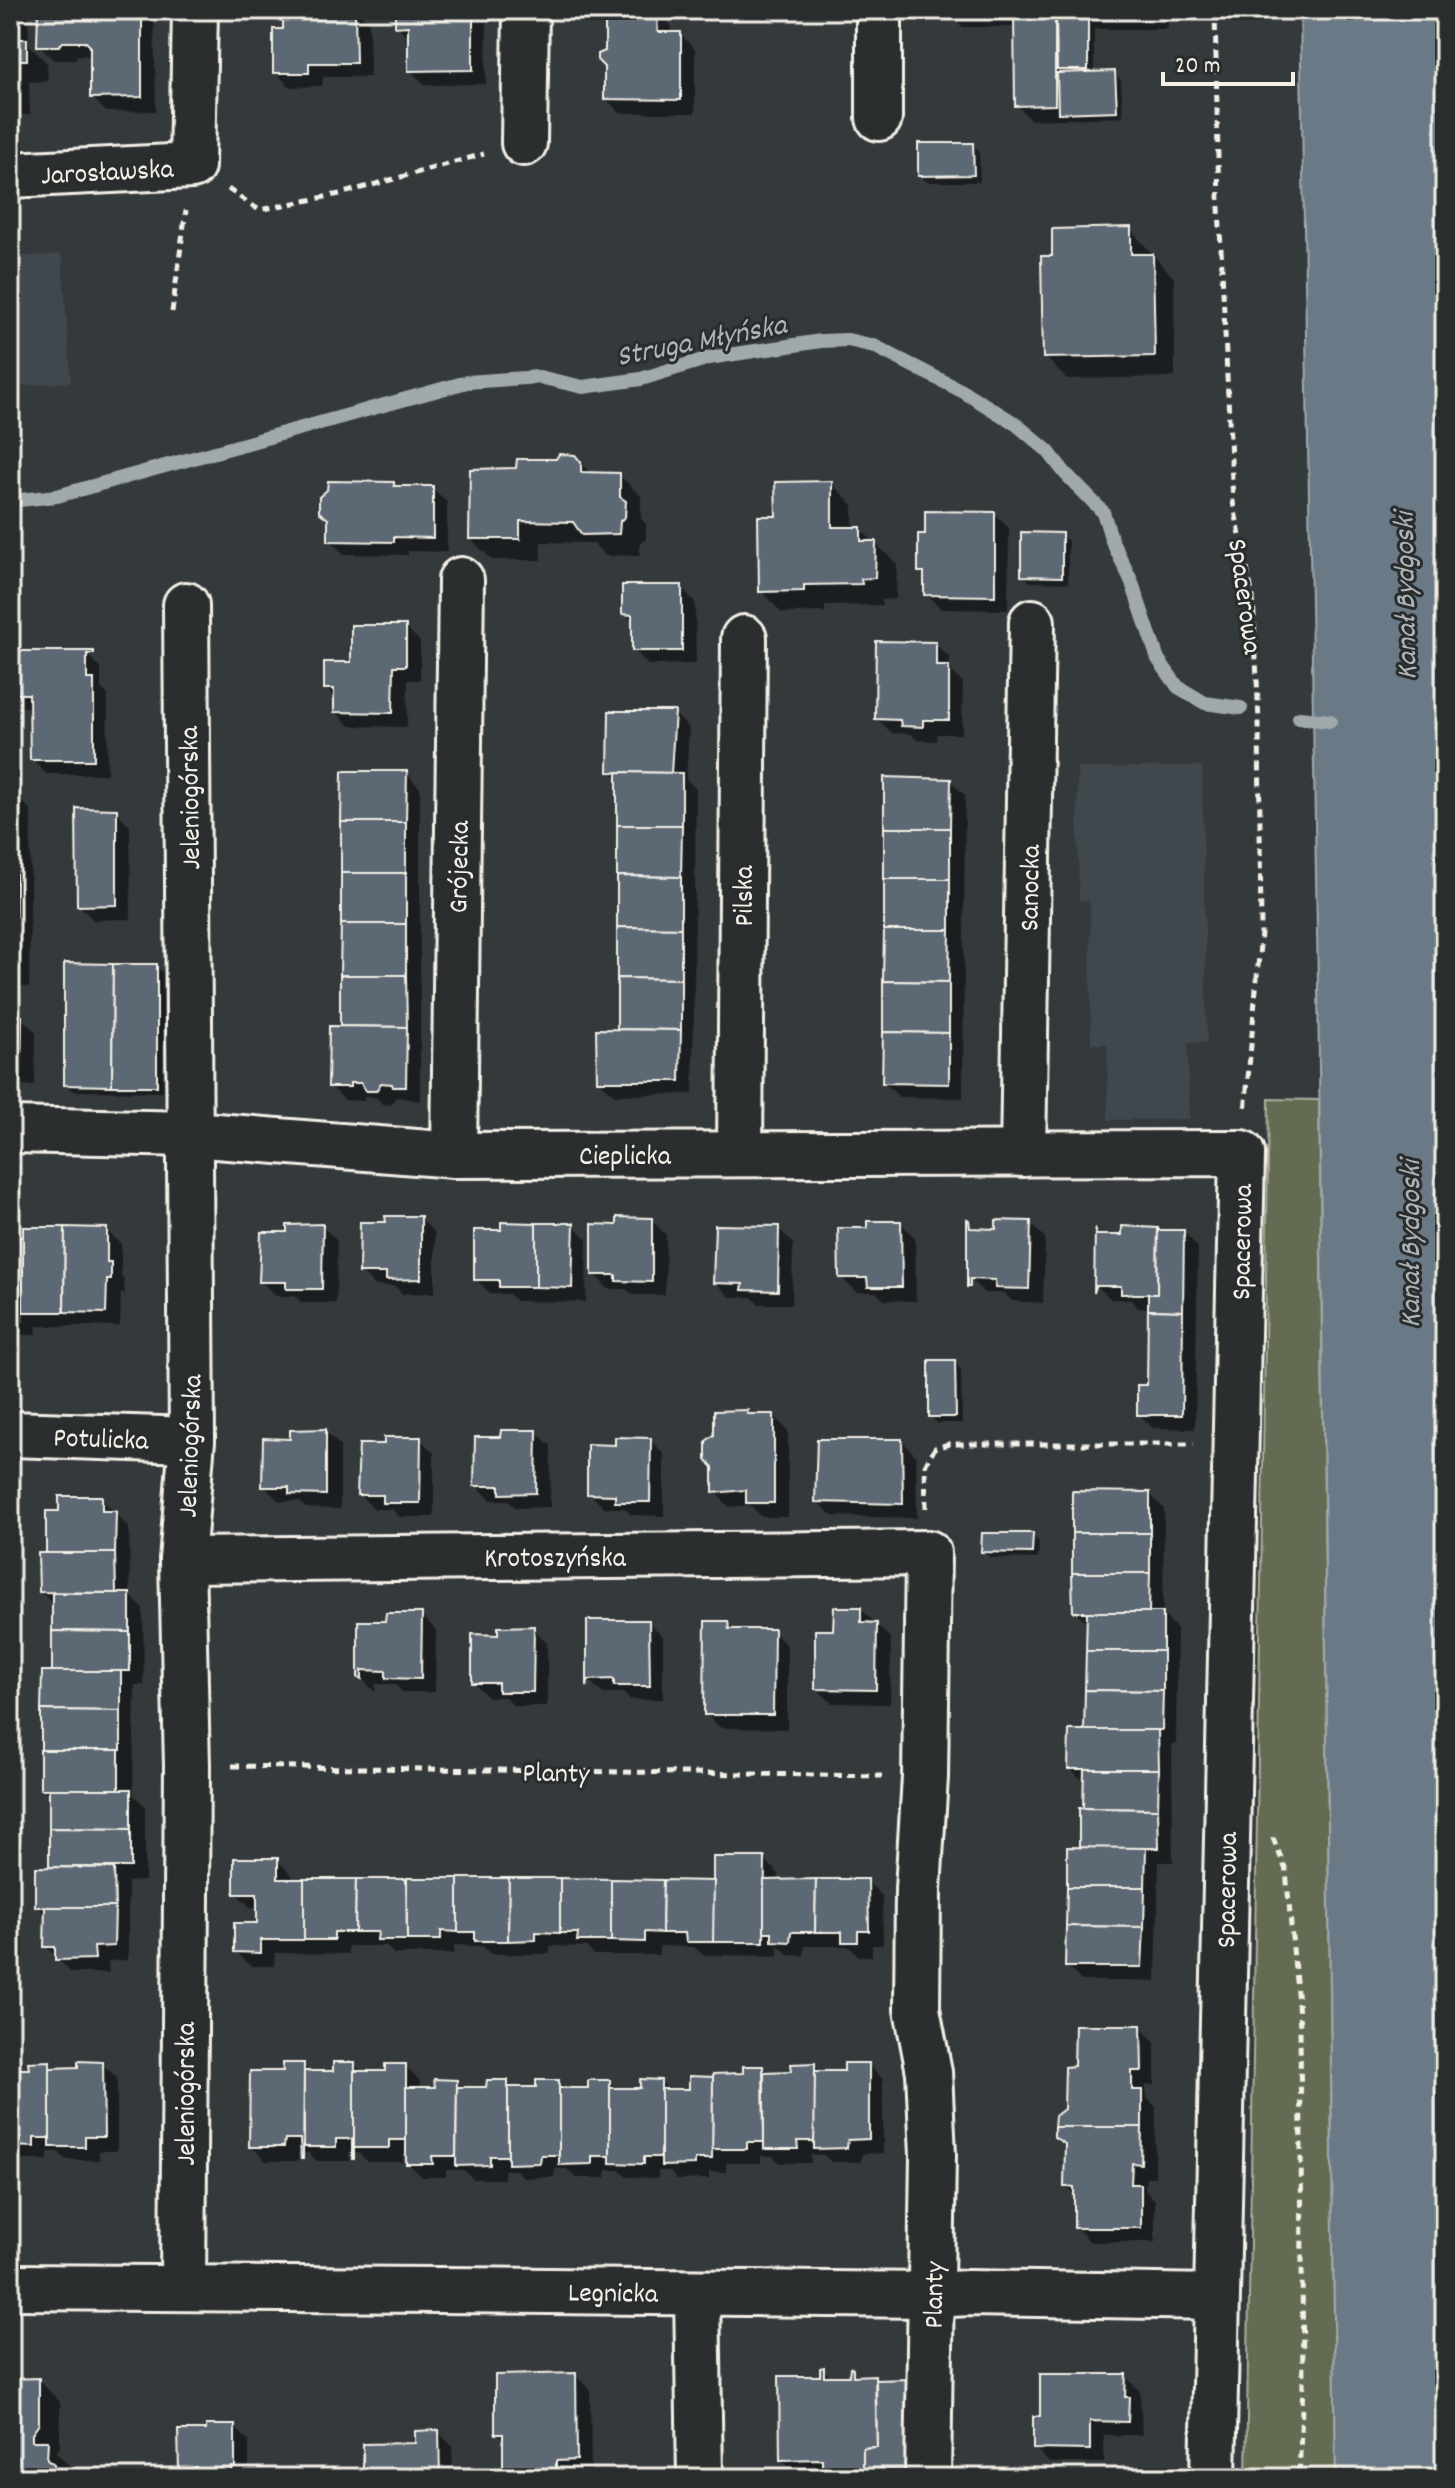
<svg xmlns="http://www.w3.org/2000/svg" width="1455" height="2488" viewBox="0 0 1455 2488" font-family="Dekko,sans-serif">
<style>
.built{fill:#40474d}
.green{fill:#636c52;stroke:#acae9d;stroke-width:2}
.water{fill:#6a7986;stroke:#a1a9ad;stroke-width:2}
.shadow{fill:#0007}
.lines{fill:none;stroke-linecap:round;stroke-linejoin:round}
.stream{stroke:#a1a9ad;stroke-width:14}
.building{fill:#5d6774;stroke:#f4f1e8;stroke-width:2}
.minor-casing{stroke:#f4f1e8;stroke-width:50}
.path{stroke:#f4f1e8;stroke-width:5;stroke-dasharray:8 6;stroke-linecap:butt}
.minor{stroke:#2a2d2e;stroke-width:44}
.labels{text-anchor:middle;stroke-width:6;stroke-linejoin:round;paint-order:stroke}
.street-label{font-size:28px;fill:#f4f1e8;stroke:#2a2d2e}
.water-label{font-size:30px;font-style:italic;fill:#afb5b7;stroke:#2a2d2e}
</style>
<rect width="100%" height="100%" fill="#34393c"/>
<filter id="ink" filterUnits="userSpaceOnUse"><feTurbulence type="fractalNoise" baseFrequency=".0125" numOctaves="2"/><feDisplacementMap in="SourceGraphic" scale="16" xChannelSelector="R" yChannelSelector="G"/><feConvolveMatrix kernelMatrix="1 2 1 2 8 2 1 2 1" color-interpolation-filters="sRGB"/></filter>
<g filter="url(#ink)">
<g class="built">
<path d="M62,254L71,382L10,387V257Z"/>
<path d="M1202,766L1207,1042L1188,1043L1189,1119L1108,1120L1107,1044H1091L1090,901H1079L1077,768Z"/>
</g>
<path class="green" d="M1269,1099L1319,1100L1336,2478H1246Z"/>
<path class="water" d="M1300,10H1445V2478H1336L1318,985Z"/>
<g class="shadow">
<path d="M10,10H28L29,45L47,63L48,81L29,82L30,115H10Z"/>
<path d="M40,10H154L156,111L106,112L92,97V56L78,55L74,60H54L39,46Z"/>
<path d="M285,10H356L369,22L370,77H323L322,86L290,87L275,72L286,31Z"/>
<path d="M397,10H487L486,84L425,85L410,70V39L397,26Z"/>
<path d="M656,10L671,25V34H680L695,49V113H620L606,99Z"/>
<path d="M948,10H1167L1168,29H1094V74L1114,73L1121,80L1123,117L1031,120L1017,105L1016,27H962Z"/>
<path d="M973,145L979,152L980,182H927L920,175Z"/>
<path d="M1130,229L1174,278L1175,377L1067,379L1045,357L1054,258Z"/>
<path d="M574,457L591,474L619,475L641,496V519L646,524V539L640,543V555L606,556L593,543L541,542V560H492L471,539L518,470Z"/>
<path d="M831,483L853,505V529H860L897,564L896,599L882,600V605L825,606V612L782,613L761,591Z"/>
<path d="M393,484L397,488H432L447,502V552L408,551V555L344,554L330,540Z"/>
<path d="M995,514L1009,528L1008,610L941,609L926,594V577L920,571Z"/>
<path d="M1061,535L1068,541V583L1030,582L1023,575Z"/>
<path d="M681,587L695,602L696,664L648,665L634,650V623L624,613Z"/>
<path d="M406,627L420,642V680H408L407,727L350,726L336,712V698L326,688L353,664Z"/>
<path d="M935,644L950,658V670L963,683L962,734H937V741L917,740L911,734L892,733L877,719Z"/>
<path d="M10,653H86L101,668V688L108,695L107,774H46L32,759L31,707H20L10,697Z"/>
<path d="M674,713L689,728L686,779L696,789L693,1094L614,1095L599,1080L619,1031V780L610,771Z"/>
<path d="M344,773H406L420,788V1101L396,1097L391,1105L383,1104L375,1097L364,1096V1101L345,1100L330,1086L342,1028Z"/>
<path d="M950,781L965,795L963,1098L899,1097L884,1083Z"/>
<path d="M10,795L16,796L31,810L29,987L10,986Z"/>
<path d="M116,811L130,826L131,919L93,920L79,905Z"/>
<path d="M156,966L163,973V1092L73,1091L66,1085Z"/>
<path d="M10,1018H21L36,1032L35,1086H10Z"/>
<path d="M420,1218L435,1233V1293L402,1294L395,1286H375L361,1272L388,1224Z"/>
<path d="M651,1220L666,1235L665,1295H633L626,1289H608L594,1274Z"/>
<path d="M901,1223L915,1238L916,1301L884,1300L876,1292H856L841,1277L869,1230Z"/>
<path d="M1030,1223L1045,1238L1043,1303L1012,1301L1004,1293H984L969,1278L998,1231Z"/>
<path d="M573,1225L587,1239L586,1302L516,1301L509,1294H490L476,1279Z"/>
<path d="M322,1226L337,1241L336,1303H302L295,1296H276L261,1281L289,1234Z"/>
<path d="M778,1228L793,1243L792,1304H759L752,1297H730L715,1282Z"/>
<path d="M1124,1228L1183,1232L1198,1247L1195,1429L1153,1428L1139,1414L1149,1387L1150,1308H1138L1131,1300L1111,1299L1096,1285L1124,1237Z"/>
<path d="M106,1230L121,1244V1275L124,1279L125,1294H121L120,1326H37L36,1335H10V1238Z"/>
<path d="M954,1362L961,1369L962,1423H937L931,1416Z"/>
<path d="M747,1412L751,1416H774L788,1431V1517H762L750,1505L729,1507L715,1492Z"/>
<path d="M325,1431L340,1446V1509L306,1508L299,1501H279L264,1486L292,1441Z"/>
<path d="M536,1432L551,1446L550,1507L516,1508L508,1500H491L476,1485L502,1439Z"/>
<path d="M420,1439L434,1453V1517H400L392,1509H374L359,1494Z"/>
<path d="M650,1440L664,1454V1516L631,1515L624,1508H604L589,1493L617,1447Z"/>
<path d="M902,1441L916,1456L917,1518L832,1516L817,1501Z"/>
<path d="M1150,1494L1164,1509L1163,1615L1177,1629L1176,1744H1172L1173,1862H1159L1156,1981H1081L1067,1966L1085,1783L1070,1768L1086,1732L1089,1625L1075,1611Z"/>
<path d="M101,1498L129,1528L130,1595L143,1609L144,1685H135L133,1794L145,1806V1881L128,1882V1960L108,1961L109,1973H71L46,1946L47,1916L37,1906L51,1869V1797L42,1788L54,1673V1605L41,1592L48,1555L61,1513Z"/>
<path d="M1032,1535L1039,1542L1038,1559L990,1558L983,1551Z"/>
<path d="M861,1609L891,1639L890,1704L832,1703L817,1689L835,1632Z"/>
<path d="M421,1615L436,1630L435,1692H402L395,1684H376L375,1692L360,1677V1623H387Z"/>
<path d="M648,1622L663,1636V1699L630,1700L623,1693L603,1694L589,1680Z"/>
<path d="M728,1623L735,1631H773L787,1646V1729L721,1728L706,1714Z"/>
<path d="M533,1628L547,1643V1706H514L505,1697H488L474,1683Z"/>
<path d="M764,1859L779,1874L778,1882L867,1881L882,1896L883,1945H872V1956H859L848,1946H805L804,1956L789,1955L778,1945V1956L703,1955L694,1947L659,1946V1955H594L586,1947L550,1946V1954H491L482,1946L454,1945V1954H394L386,1946H348V1954L275,1953L274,1966H251L236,1952L259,1925V1908H251L236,1893L277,1860L292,1875V1881L716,1883Z"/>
<path d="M1140,2027L1155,2042V2085H1146V2097L1156,2107L1155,2177H1146L1145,2190L1155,2200V2242H1090L1076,2227V2196L1066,2186L1067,2147L1056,2137L1066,2110L1076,2068Z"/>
<path d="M50,2063L56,2070L80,2069L102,2064L117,2078V2151H99V2160H66L58,2152H48V2160H15L10,2155V2071H31Z"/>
<path d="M354,2064L363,2073H387L405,2066L420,2081V2089L437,2088L456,2082L464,2089H488L507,2082L514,2089H538L559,2082L567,2090H590L610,2082L618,2090H642L661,2082L669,2091H691V2078L745,2075L763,2068L769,2074L794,2073L814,2065L823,2073H846L868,2065L883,2079V2153L862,2154L861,2162H831L824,2155H811V2163H780L773,2156H761V2163H726V2172H709V2179L677,2180L669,2171H658V2178L627,2177L619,2170H606V2178H576L567,2169H555L554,2177L524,2178L516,2170H504V2179H473L464,2170H446V2177H422L408,2163V2154H403V2162H368L359,2153H349L350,2161H317L309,2153H298V2161H266L251,2146L285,2073L303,2065L311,2073H335Z"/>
<path d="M823,2369L831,2378L875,2377L880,2382L922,2478H835L830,2473L797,2474L782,2460L822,2378Z"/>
<path d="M575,2375L590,2390L591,2474L569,2475L570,2478H505V2441L497,2433Z"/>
<path d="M1125,2376L1140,2391L1142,2435H1104V2463H1049L1035,2448L1042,2418Z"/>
<path d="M39,2380L60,2402V2447L56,2452L69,2465L68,2478H10V2381Z"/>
<path d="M234,2427L249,2441V2478H188L181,2471L208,2432Z"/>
<path d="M438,2432L452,2446L453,2478H365Z"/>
</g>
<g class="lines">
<g class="stream">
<path d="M10,501L57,496L467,382L539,377L583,387L641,379L709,358L821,341L848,340L874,346L964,392L1016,424L1048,451L1065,473L1103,512L1112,541L1131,580L1158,659L1178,687L1205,703L1241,708"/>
<path d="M1299,718L1330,721"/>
</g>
</g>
<g class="building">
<path d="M38,10H142V97L90,98V46L86,42H63L59,46H37Z"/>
<path d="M283,10H355L356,63H309V73H273V29H283Z"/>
<path d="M395,10H473V70L408,71V26L395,27Z"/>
<path d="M605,10H657L658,32H681V100L604,99V67L597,60L598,54L605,51Z"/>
<rect x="946" y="10" width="90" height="3"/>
<path d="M1056,10H1127V15L1056,16Z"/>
<path d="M1014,13H1055V105L1015,106Z"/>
<path d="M1088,15V70H1057L1056,16Z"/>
<rect x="10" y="39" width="17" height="21"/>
<path d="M1115,71L1117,111L1058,113L1057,73Z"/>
<path d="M918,143H973L974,175L918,176Z"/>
<path d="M1131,227V254H1153L1155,356L1043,358L1041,256H1052V229Z"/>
<path d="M559,454L575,455L581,462V472L620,473V497L626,501L625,517L620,521L619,534L582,535L573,522L520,521V539H469L470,469L516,468L517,459H556Z"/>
<path d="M328,481L394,482V486H433V538L394,537V542L328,541V519L319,512V497L327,490Z"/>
<path d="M832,481V527H861V541H876L875,578L861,579L862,584L804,585V591L759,592L758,516H776L775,482Z"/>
<path d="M925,511L995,512V596L924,595V572H918V534H925Z"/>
<path d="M1021,532L1062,533V577L1021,576Z"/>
<path d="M622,585H682V651H632V615L622,614Z"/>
<path d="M351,625H406V666H394L393,713L334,712V689H324V662H351Z"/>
<path d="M876,641L936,642V666H949V720H923V727L901,726L900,720L875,719Z"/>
<path d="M10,651H94V654H87V679H94V760H30L29,694H10Z"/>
<path d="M609,711H675L671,773L608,772Z"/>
<path d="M342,771H407L406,822H341Z"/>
<path d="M617,772L682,773V825H617Z"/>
<path d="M884,777L951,779L950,828H884Z"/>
<path d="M10,793L17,794L15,973H10Z"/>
<path d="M76,808L117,809V905L77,906Z"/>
<rect x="341" y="822" width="65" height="51"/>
<path d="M617,825H682L681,877L617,876Z"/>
<rect x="884" y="828" width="66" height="51"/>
<rect x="341" y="873" width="65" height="51"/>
<path d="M617,876L681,877V928L617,927Z"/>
<rect x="884" y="879" width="66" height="51"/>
<path d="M341,924H406V975H340Z"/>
<path d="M617,927L681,928V979L617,978Z"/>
<path d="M884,930H950L949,982L883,981Z"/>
<path d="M64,963L113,964L112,1086L64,1085Z"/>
<path d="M113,964H157V1086H112Z"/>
<path d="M340,975H406L407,1027L340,1026Z"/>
<path d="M617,978L681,979V1030L617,1029Z"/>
<path d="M883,981L949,982V1033L883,1032Z"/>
<path d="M10,1016H22L21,1072H10Z"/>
<path d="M329,1026L407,1027L406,1087H393L392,1084L381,1083L376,1091H366L361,1083H350V1087H328Z"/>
<path d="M596,1029L681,1030L680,1081H597Z"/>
<path d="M883,1032L949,1033V1084L882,1083Z"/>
<path d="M385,1216H421V1279L386,1280V1273H359L360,1222H386Z"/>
<path d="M617,1217L652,1218V1282L616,1281V1275H592V1224L617,1225Z"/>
<path d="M967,1219L969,1220L970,1228L996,1229V1220L1031,1221L1029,1289L995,1288V1280L970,1279V1287H967Z"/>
<path d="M867,1221H901L902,1287H868L867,1278H839L838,1228H867Z"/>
<path d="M501,1222L536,1223V1287H499V1280H474V1230H501Z"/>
<path d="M536,1223H574L572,1288L536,1287Z"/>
<path d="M323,1224L322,1289H286V1282H259L261,1232H287V1225Z"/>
<path d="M715,1225L779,1226L778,1291L742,1290L743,1284L713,1283Z"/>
<path d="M1122,1226L1158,1228L1157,1294H1121V1286H1096L1094,1293L1095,1227L1096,1235H1122Z"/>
<path d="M23,1227H65L64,1312H23Z"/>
<path d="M65,1227L107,1228V1262H111V1280H107L106,1313L64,1312Z"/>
<path d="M1158,1230H1184L1183,1311L1148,1310V1294H1157Z"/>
<path d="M10,1236L23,1237L22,1321H10Z"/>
<path d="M1148,1310L1183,1311L1182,1415H1137V1385H1147Z"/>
<path d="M929,1360H955L956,1417H929Z"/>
<path d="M748,1410L747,1414H774V1503H746V1490L713,1493V1467L706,1460V1441L714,1435V1411Z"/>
<path d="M326,1429V1495L289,1494V1487H262L263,1438L290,1439V1430Z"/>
<path d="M501,1430H537L536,1493L500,1494V1486H474L475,1437H500Z"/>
<path d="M384,1437H421L420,1503H383V1495H357L359,1444H384Z"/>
<path d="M615,1437L651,1438L650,1502H615V1495L587,1494V1444L615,1445Z"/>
<path d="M817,1439H902L903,1504L815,1502Z"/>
<path d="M1072,1491L1150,1492V1533H1072Z"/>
<path d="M59,1496H102V1511H116L115,1553H46V1511H59Z"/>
<path d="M982,1533H1033L1032,1553L981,1552Z"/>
<rect x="1072" y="1533" width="78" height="40"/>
<path d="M38,1553H115L116,1593L39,1592Z"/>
<path d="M1072,1573H1150L1149,1612H1073Z"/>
<path d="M52,1593H130V1632L52,1631Z"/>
<path d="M834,1607H861V1622L877,1623L876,1690L815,1689V1630H833Z"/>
<path d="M1087,1612H1163V1651H1086Z"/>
<path d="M386,1613H422L421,1679L386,1678V1671L362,1670V1679L358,1678V1621H385Z"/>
<path d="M587,1620H649L650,1686H614V1679L588,1680L587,1687Z"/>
<path d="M705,1621H728L729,1629H774L773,1715H704Z"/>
<path d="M534,1626L533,1692H498V1683H472V1634L498,1635V1627Z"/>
<path d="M52,1631L130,1632V1671H52Z"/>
<path d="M1086,1651H1163V1691L1085,1690Z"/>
<path d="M42,1671H121V1711L41,1710Z"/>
<path d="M1085,1690L1163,1691L1162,1730H1084Z"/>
<path d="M41,1710L121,1711V1750H41Z"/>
<path d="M1069,1730H1158L1159,1769H1068Z"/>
<rect x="40" y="1750" width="79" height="39"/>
<path d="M1084,1769H1159L1158,1809L1083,1808Z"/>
<path d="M49,1789H131V1829L49,1828Z"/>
<path d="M1079,1808L1158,1809L1159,1848H1079Z"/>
<path d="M49,1828L131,1829V1867H49Z"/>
<path d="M1067,1847L1146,1848L1145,1887H1067Z"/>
<path d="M713,1857H765L764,1942H713Z"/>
<path d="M234,1858H278V1879H304V1940H261V1953L234,1952V1923H257V1894H234Z"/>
<path d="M35,1867L114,1868L115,1907H35Z"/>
<path d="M407,1878H458V1932L441,1931V1940H407Z"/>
<path d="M458,1878H509L508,1941H475V1932H458Z"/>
<path d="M509,1878H560V1933L536,1932V1940L508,1941Z"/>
<path d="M560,1878L611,1879V1941H577L578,1933H560Z"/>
<path d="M304,1879H356L355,1932H334V1940H304Z"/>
<path d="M356,1879H406L407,1940H377L378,1932H355Z"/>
<path d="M611,1879L663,1880L662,1933L645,1932V1942L611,1941Z"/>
<path d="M816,1879L815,1932H791L790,1942L772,1941V1932H764V1880Z"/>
<path d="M816,1879H868L869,1931H858V1942H842V1932H815Z"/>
<path d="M663,1880L714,1881L713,1942H686L685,1933H662Z"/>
<path d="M1067,1887H1145L1144,1927L1066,1926Z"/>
<path d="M45,1907H115L114,1946L94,1947L95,1959L55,1960V1947H44Z"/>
<path d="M1066,1926L1144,1927L1142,1967H1065Z"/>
<path d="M1075,2025H1141L1142,2071H1132V2090H1142V2127H1054L1055,2116L1064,2109L1065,2067L1074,2066Z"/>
<path d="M50,2061V2138H34V2147L10,2146V2069H29L28,2062Z"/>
<path d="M78,2061L103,2062L104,2137H85V2147H50V2068L78,2067Z"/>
<path d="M333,2062H355L354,2159H352V2139H336V2147H304V2071H333Z"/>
<path d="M283,2063H304L303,2159H301L300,2139H285L284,2147H249L250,2071H283Z"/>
<path d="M815,2063V2141H797L798,2149H764V2072L792,2071L791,2064Z"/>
<path d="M844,2063H869V2139L848,2140L847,2148L814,2149L815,2071H844Z"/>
<path d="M385,2064H406V2140H389V2148H354V2071H385Z"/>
<path d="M743,2066H763L764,2142H747V2149H712L713,2074L743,2073Z"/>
<path d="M689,2076L713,2077L712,2159H695V2165L661,2166V2089H689Z"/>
<path d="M434,2079L457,2080L456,2156H432L433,2164H406V2087H435Z"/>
<path d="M640,2079L661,2080V2157H644V2164L610,2163V2088H640Z"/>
<path d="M487,2080H508V2156H490V2165L456,2166L457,2087H486Z"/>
<path d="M536,2080H559V2155H541L540,2163L508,2164V2087H536Z"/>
<path d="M588,2080H610V2156H592V2164L559,2165V2088H588Z"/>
<path d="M1054,2127H1142L1141,2164L1132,2163L1131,2184H1141V2228H1074V2187H1064L1065,2144L1054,2137Z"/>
<path d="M824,2367V2376H849L850,2367L853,2368V2376L875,2375L877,2447L863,2448V2468H822V2459L780,2460L779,2376H820V2368Z"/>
<path d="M576,2373L577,2460L556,2461V2477L503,2478V2434H495V2375Z"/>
<path d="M1040,2374H1126L1125,2397H1129L1128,2422L1090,2421V2450L1033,2449V2416H1040Z"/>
<path d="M39,2378V2424L32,2434V2441H48L47,2459L54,2464L55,2470L48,2478H10V2379Z"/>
<path d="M909,2379L908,2471L863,2470V2448L877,2447L876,2380Z"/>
<path d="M206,2425H235V2467L231,2468V2478H196V2467L179,2472L178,2430H206Z"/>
<path d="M439,2430L440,2478H363V2444L415,2443V2431Z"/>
</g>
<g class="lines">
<g class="minor-casing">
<g id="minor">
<path d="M879,118V10"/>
<path d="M524,143L526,10"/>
<path d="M10,175L192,166L195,10"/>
<path d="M10,1130L191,1134L454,1155L1242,1153L1213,2478"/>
<path d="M740,1154L744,638"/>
<path d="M1023,1154L1032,622"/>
<path d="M454,1155L461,580"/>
<path d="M10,1434L192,1440"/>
<path d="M182,1560L928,1553L925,1777L918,1889L917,2009L929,2072L933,2155L928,2478"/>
<path d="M10,2287C317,2287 625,2293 932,2295L969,2293L1216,2297"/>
<path d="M183,2287L187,1766L182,1560L192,1440L186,605"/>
<path d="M697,2293L700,2478"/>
</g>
</g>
<g class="path">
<path d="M1215,10L1219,207L1233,502L1253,597L1259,721L1261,933L1245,1112"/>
<path d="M228,189L259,210L340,194L484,154"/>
<path d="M172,312L186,210"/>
<path d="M926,1508L925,1465L935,1448L949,1444H1194"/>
<path d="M232,1766L882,1776"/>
<path d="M1273,1838L1286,1870L1300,2026L1303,2384L1299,2478"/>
</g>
<use href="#minor" class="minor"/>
</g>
</g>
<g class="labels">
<g class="street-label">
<text transform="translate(107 170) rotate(-3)" y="10">Jarosławska</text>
<text transform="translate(1247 596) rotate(82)" y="10">Spacerowa</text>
<text transform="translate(188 798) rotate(-91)" y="10">Jeleniogórska</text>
<text transform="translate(457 867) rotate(-89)" y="10">Grójecka</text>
<text transform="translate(1028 888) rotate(-89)" y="10">Sanocka</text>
<text transform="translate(742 896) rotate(-90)" y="10">Pilska</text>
<text x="625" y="1164">Cieplicka</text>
<text transform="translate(1240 1242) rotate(-89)" y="10">Spacerowa</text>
<text transform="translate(101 1437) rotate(2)" y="10">Potulicka</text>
<text transform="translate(188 1446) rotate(-88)" y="10">Jeleniogórska</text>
<text x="555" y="1566">Krotoszyńska</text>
<text transform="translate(556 1771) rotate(1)" y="10">Planty</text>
<text transform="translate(1225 1890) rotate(-89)" y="10">Spacerowa</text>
<text transform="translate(184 2094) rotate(-90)" y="10">Jeleniogórska</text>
<text transform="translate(613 2291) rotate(1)" y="10">Legnicka</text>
<text transform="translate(932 2295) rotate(-89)" y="10">Planty</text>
</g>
<g class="water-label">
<text transform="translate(701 339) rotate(-11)" y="10">Struga Młyńska</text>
<text transform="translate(1404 596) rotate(-91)" y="10">Kanał Bydgoski</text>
<text transform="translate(1409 1244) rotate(-90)" y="10">Kanał Bydgoski</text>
</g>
</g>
<rect width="1455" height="2488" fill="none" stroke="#2a2d2e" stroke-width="40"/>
<rect x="20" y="20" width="1415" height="2448" fill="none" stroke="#f4f1e8" stroke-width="3" filter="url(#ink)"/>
<path d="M1163 72v12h130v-12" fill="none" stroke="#f4f1e8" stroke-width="4"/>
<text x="1175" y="72" font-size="24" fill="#f4f1e8" stroke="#2a2d2e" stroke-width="6" paint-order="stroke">20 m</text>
</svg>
